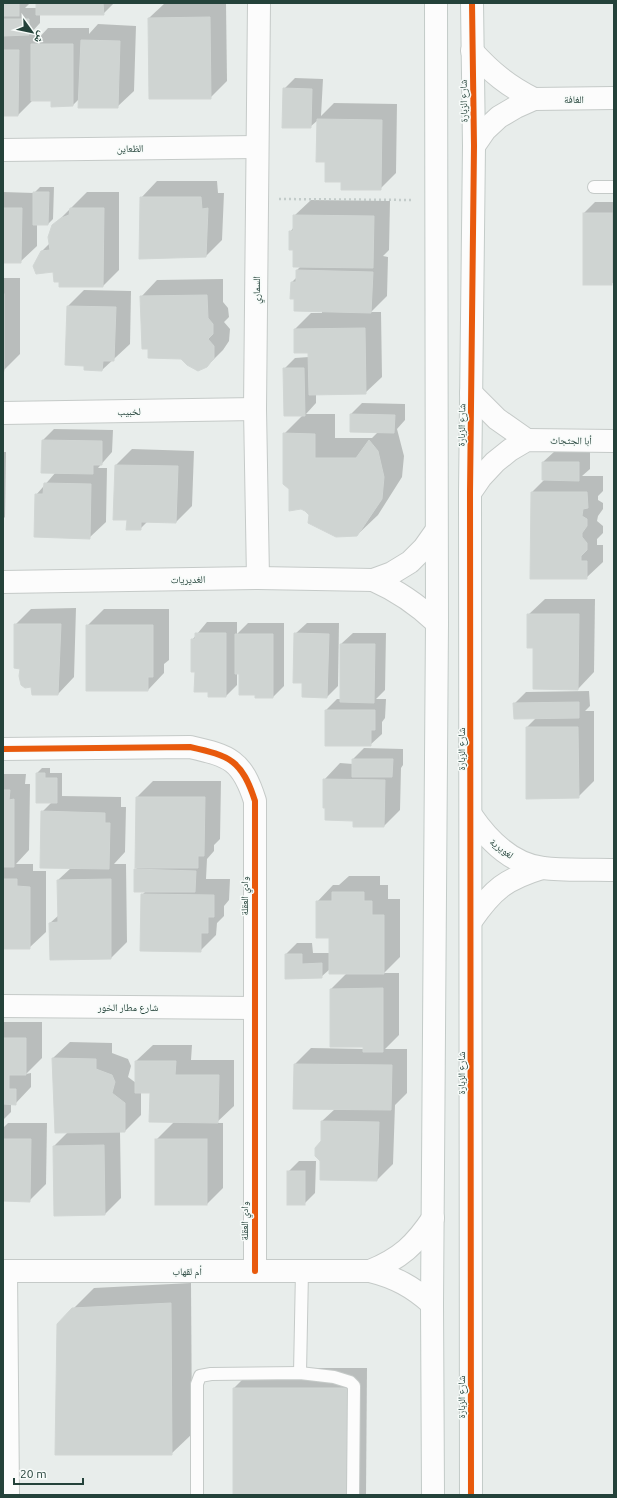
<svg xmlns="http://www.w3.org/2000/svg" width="617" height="1498" viewBox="0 0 617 1498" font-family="Ubuntu,'Noto Naskh Arabic',sans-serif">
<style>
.shadow{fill:#0003}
.building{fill:#cfd4d2;stroke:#d1d6d4}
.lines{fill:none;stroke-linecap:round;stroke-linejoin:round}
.lane-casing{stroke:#c5cac8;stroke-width:14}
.street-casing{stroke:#c5cac8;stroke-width:24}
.secondary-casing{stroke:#c3cbc8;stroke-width:24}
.path{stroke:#c3ccca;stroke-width:2.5;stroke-dasharray:2 3;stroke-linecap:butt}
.lane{stroke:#fcfcfc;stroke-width:12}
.street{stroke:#fcfcfc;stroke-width:22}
.secondary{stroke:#fcfcfc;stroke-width:22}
.cycleway-casing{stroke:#f7fbf9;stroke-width:8}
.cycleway{stroke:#e8590c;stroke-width:6}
.labels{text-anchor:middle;stroke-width:3;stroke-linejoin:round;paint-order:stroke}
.street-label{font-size:10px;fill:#24423a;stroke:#f7fbf9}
</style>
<rect width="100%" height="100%" fill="#e8edeb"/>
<g class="shadow">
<path d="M3,3H30L25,8H37V3H114L103,14H40V23L30,34H35V42L48,28H89V34L98,24L136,26L134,91L117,107L80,98L73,105L52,106V100H33L18,115H3Z"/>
<path d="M165,3H226L227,81L210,98L149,18Z"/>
<path d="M295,78L323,79L321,116L334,103L397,104L396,173L380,189L342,181L326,161L318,120L310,127L284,89Z"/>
<path d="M157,181H217L218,193H224L222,240L206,256L141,198Z"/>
<path d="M40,187H54L53,219L48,224H37V246L20,262H3V192L34,193Z"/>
<path d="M87,192H119V270L103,286L60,281L54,271L34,266L42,251L50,243L53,226Z"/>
<path d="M311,200L390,201L389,250L383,256L388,257L387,296L371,312H381L382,377L365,393L316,394V403L306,414H335V438H372L379,431L351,414L362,403L405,404V420L397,429L404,456L402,477L378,515L357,535L310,515L290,489L284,434L303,415L284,369L295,358L309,357V352H295V329L311,313H322V311L295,298L292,282L297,277V270L301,266L294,249L290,232L294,227V216Z"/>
<path d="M595,202H614V282L611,284L584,213Z"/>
<path d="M3,278H20V354L4,370Z"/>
<path d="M223,279V302L228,308L229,317L224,322L230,329L229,341L223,350L206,367L141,297L157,280Z"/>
<path d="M84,290L131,291L130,344L102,370L85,365L68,306Z"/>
<path d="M54,429L113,430L112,452L98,468H107L106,522L89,538L36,495L56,472L43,440Z"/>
<path d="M132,449L194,451L192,506L176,522L148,521L140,529L128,519L116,465Z"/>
<path d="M555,451L590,452V469L582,476H603V491L598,496V500L603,503V509L598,516L597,521L603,526V533L597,539V545H603V562L586,578L532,492L545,479L543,462Z"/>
<path d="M3,452H6L5,517L3,519Z"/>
<path d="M545,599H595L594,672L578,689L528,615Z"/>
<path d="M76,608L74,677L58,694H33L32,685L21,668L15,625L31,609Z"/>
<path d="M104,609H169V660L164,664V673L148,690L87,626Z"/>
<path d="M207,622H237V634L248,623H284V686L273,697L255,694L240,673H237V685L226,696L209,691L196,671L192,640Z"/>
<path d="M307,623H339L338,686L327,697L303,682L295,634Z"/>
<path d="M353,633H386L385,690L376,699H386L385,718L382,722V734L370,745L326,710L337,699H341V644Z"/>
<path d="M589,691L590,706L585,711H594V781L578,797L527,727L536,718L514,704L526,692Z"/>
<path d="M364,748L403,749V765L401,768L400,810L384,826L354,820L324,780L340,763L353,764V759Z"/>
<path d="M42,768H50V773H62V796L121,797V807H126L125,852L114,864H126L127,942L111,958L50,923L59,915L58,880L71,868L42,812L52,802L37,773Z"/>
<path d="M3,774H26L25,784H30L29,850L16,864H33V871H46V932L29,948H3Z"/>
<path d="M153,781H221L220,839L214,845V851L207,859L206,879H230L229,900L224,906V916L217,923L216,935L200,951L142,895L146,891L135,870L138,867L137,797Z"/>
<path d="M349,876H380V885H388V899H400V957L384,973H399V1035L385,1049H407V1093L395,1105L393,1164L377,1180L321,1161L322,1121L335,1109L295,1064L311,1048L364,1049V1046H331V989L347,973L330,969L321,977L286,954L297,943H312L313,953H330V937L317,902L333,885H339Z"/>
<path d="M3,1022H42V1058L26,1074L31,1073V1087L15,1104L11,1103V1112L3,1120Z"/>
<path d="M70,1042L112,1043V1053L128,1059L131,1066L128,1077L136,1083V1061L153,1045H192L191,1060H234V1106L216,1123H223V1188L207,1204L156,1140L174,1122L151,1092H141V1115L125,1131H120L121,1198L105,1214L54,1146L68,1132L53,1058Z"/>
<path d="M8,1123H47L46,1184L29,1201L3,1200V1128Z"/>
<path d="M299,1161H316L315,1193L304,1204L288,1172Z"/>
<path d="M191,1283L192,1434L171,1454L58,1324L94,1288Z"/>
<path d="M254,1368H367L366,1495H234V1388Z"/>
</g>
<g class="building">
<rect x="3" y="3" width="16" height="13"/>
<path d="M36,3H103L104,15H36Z"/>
<path d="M210,17L211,99H149L148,18Z"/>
<path d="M3,19H29V35L3,36Z"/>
<path d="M81,40L120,41L118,108H78Z"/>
<path d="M31,44H73V106L51,107V101H31Z"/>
<path d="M3,50H19L18,116H3Z"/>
<path d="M283,88L312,89L311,128H282Z"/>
<path d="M317,119L382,120L381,190H341V182H325V162H316Z"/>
<path d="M33,192H49L48,225H33Z"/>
<path d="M140,197H201L202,209L208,208L206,257L139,259Z"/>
<path d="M3,208H22L21,263H3Z"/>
<path d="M70,208H104L103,287H59V282H54L53,272L36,274L33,266L41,251L50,250L48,237L52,225L61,218L69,215Z"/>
<rect x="583" y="213" width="29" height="72"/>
<path d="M293,215L374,216L373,268L293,267V250H289V231H293Z"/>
<path d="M296,270L373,272L371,313L294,311V299H290L291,282H296Z"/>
<rect x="3" y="294" width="1" height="77"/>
<path d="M207,295L208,318L213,324V334L208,339L214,346V358L207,367L198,371L187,365L181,359L148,358V349H142L140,296Z"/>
<path d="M67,306L116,307L114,361H103L102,371L84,370V366L65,365Z"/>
<path d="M365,328L366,394L309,395L308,353H294V329Z"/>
<path d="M283,368H304L305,416H284Z"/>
<path d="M350,414L395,415L394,433L350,432Z"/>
<path d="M283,433L315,434V458H356L369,440L378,451L384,477L382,499L357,536L336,537L308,523L309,515L305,511L301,509L289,511V489L283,484Z"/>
<path d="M42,440L102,441V465H93V474L41,473Z"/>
<path d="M542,462H579V481L542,480Z"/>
<path d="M115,465L178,466L176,523L141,522V530H126L127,520H113Z"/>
<path d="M44,483L91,484L90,539L34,537L35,494H43Z"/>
<path d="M531,492H587L588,508L583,509L582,516L587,519V526L582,533V537L587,543V550L581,556V561H587V579H530Z"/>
<path d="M527,614H579L578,690L533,689V648H527Z"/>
<path d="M14,624H61L58,695H32L31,687L25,688L21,685L19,676L20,669L14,668Z"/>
<path d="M86,625H153V677H148V691H86Z"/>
<path d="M195,633H226V697H208V692H194L195,672H191V639H195Z"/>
<path d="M294,633L329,634L327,698L302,697V683H293Z"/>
<path d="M235,634H273V698H255V695H239V674H235Z"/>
<path d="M340,644H375L374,703L340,702Z"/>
<path d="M579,702V718L514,719L513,703Z"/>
<path d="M325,710H375V730H371V746H325Z"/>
<path d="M526,727H578L579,798L526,799Z"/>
<path d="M352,759H393L392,777H352Z"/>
<path d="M36,773H45V778H57V803H36Z"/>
<path d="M323,779L385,780L384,827H353V821L325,820V808H323Z"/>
<path d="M3,790H10L9,800L14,799V867H3Z"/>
<path d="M136,797H205L204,856H198V868H135Z"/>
<path d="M41,811L105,813V823H110L109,869L40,868Z"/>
<path d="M134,869L196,871L195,892H134Z"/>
<path d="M3,879H17V886L30,887V949H3Z"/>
<path d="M111,879V959L50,960L49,923L58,922L57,880Z"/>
<path d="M332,892H364V901H372V915H384V974H329V938H316V901H332Z"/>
<path d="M141,894L214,895V917H208V933H201V952L140,951Z"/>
<path d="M285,954H302V964L322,963V978L285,979Z"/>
<path d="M383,988V1052H363V1047H330V989Z"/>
<path d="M3,1038H26V1075H9V1089H16V1105L3,1104Z"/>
<path d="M52,1058L96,1059V1069L112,1075L115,1082L112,1093L125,1103V1132L55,1133Z"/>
<path d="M135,1061H176L175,1075H219L218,1123L149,1122L150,1093H135Z"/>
<path d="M294,1064L392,1065L391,1110L293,1109Z"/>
<path d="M321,1121L379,1122L377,1181L320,1180V1161L315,1156V1148L321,1141Z"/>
<path d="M3,1139H31L30,1202L3,1201Z"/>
<rect x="155" y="1139" width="52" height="66"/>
<path d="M104,1145L105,1215L54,1216L53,1146Z"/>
<rect x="287" y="1171" width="18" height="34"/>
<path d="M171,1303L172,1455H55L57,1324L72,1308Z"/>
<path d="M233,1388H347L346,1495H233Z"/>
</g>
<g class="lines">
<g class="lane-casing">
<g id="lane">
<path d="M594,187H614"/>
<path d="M300,1373L302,1271"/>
<path d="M197,1495V1384L200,1376L211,1374L300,1373L334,1377L350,1382L354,1386L353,1495"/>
</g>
</g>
<g class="street-casing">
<g id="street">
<path d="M472,51C491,72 508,86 534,99"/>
<path d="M474,146L485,130L499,117L516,107L534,99L614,98"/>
<path d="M3,150L257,147"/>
<path d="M471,393L497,419L527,440"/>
<path d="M3,413L255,409"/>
<path d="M470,493L481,477L495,462L510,450L527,440L614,441"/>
<path d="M258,578L255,409L259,3"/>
<path d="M373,580C398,591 417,604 437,623"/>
<path d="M3,582L258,578L373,580L392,573L410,562L424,548L436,531"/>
<path d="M3,749L190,747C230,756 242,760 255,801V1271"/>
<path d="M471,815C488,840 512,864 543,868C565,871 592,869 614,870"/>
<path d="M471,921C493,889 506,879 542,868"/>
<path d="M3,1006L254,1008"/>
<path d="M3,1271H370C395,1277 413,1287 432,1304"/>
<path d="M6,1271L8,1495"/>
<path d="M370,1271C401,1258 415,1245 433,1218"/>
</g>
</g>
<g class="secondary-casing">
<g id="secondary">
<path d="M433,1495L432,1304L437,623L436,3"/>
<path d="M471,1495L470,493L474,146L472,3"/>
</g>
</g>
<path class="path" d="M279,199L414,200"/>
<use href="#lane" class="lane"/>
<use href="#street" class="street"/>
<use href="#secondary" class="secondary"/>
<g class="cycleway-casing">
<g id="cycleway">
<path d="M3,749L190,747C230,756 242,760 255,801V1271"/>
<path d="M471,1495L470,493L474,146L472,3"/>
</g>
</g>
<use href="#cycleway" class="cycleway"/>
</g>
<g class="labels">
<g class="street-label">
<text x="574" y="103">الغافة</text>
<text transform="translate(463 101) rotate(-91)" y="4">شارع الزبارة</text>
<text transform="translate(130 148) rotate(-1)" y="4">الظعاين</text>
<text transform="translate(256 290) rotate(-90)" y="4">السماري</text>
<text transform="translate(129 411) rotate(-1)" y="4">لخبيب</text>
<text transform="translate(461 425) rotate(-89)" y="4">شارع الزبارة</text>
<text transform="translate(571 440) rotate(1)" y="4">أبا الجثجاث</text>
<text transform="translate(188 579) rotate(-1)" y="4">الغديريات</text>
<text transform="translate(461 749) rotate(-90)" y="4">شارع الزبارة</text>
<text transform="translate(502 848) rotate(37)" y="4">لغويرية</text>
<text transform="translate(244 896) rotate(-90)" y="4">وادي العقلة</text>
<text x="128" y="1011">شارع مطار الخور</text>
<text transform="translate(461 1073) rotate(-90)" y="4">شارع الزبارة</text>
<text transform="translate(244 1221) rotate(-90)" y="4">وادي العقلة</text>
<text x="187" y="1275">أم لقهاب</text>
<text transform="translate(461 1397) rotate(-90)" y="4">شارع الزبارة</text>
</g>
</g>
<rect width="617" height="1498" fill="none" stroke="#24423a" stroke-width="8"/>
<g transform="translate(32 32) rotate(123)" stroke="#f7fbf9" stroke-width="3" paint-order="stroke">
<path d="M0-3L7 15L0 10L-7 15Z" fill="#24423a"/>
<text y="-6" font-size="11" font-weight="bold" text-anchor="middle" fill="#24423a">ش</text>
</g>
<path d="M14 1478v6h69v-6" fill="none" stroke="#24423a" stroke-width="2"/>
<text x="20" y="1478" font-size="12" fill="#24423a" stroke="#f7fbf9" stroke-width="3" paint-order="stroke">20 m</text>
</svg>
